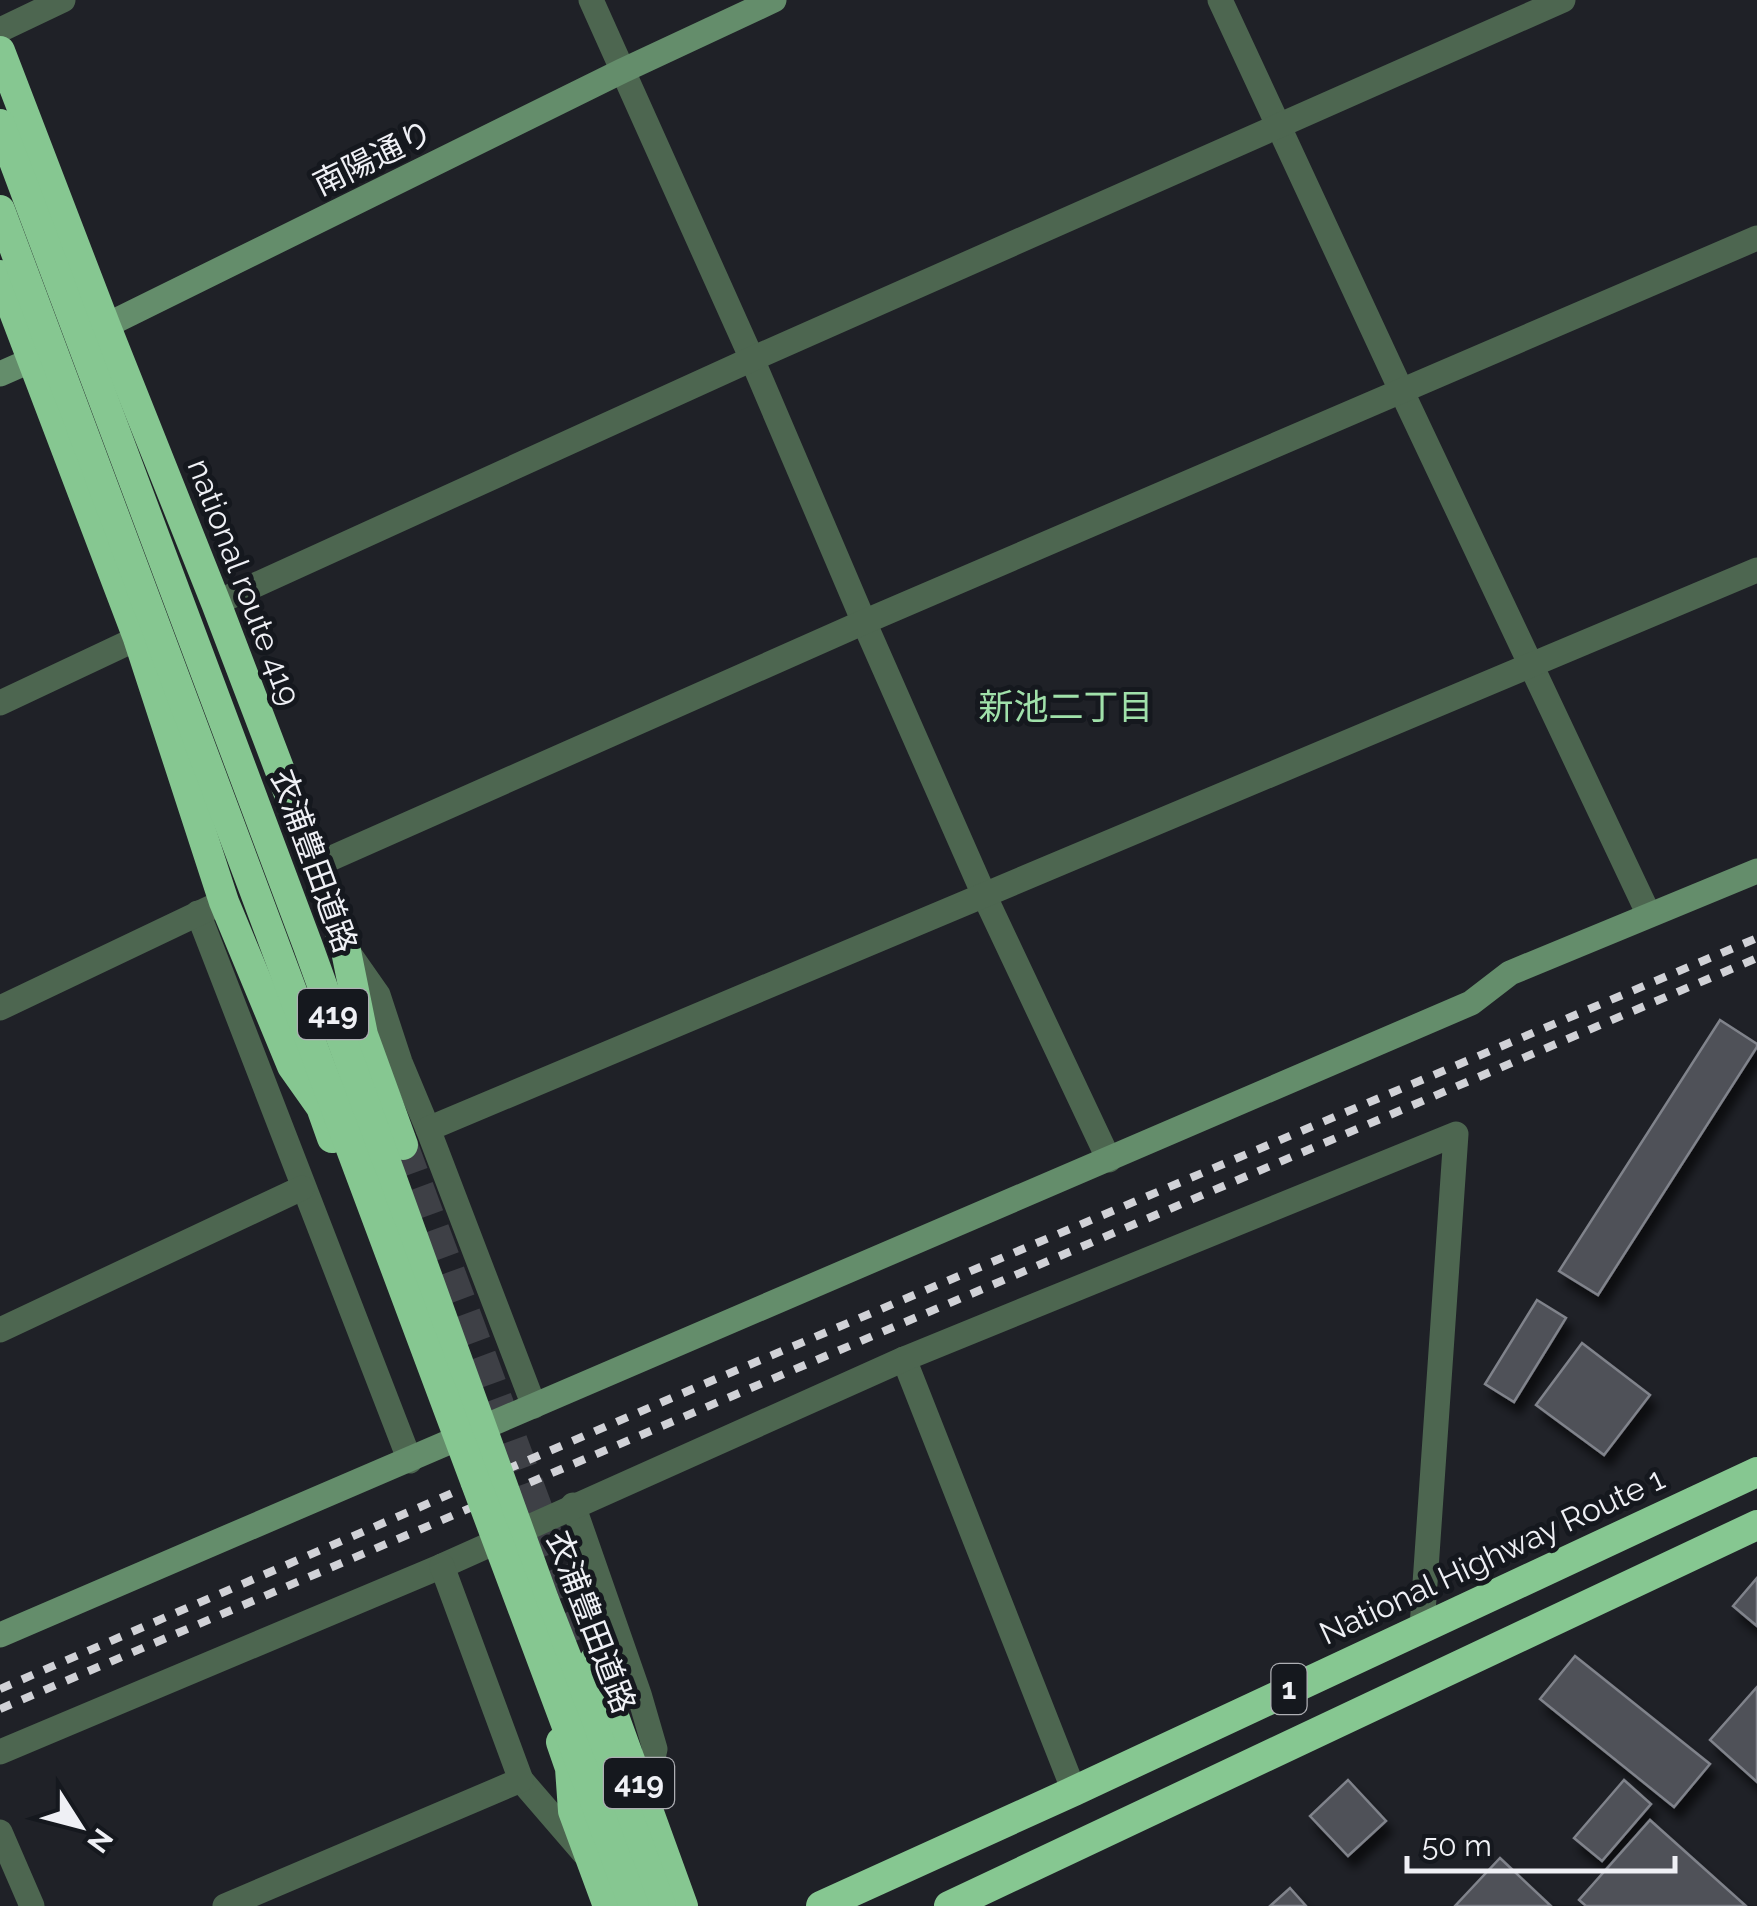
<svg xmlns="http://www.w3.org/2000/svg" width="1757" height="1906" viewBox="0 0 1757 1906" font-family="Raleway,'Noto Sans JP',sans-serif">
<style>
.building{fill:#4f5159;stroke:#80838b;stroke-width:2.5;filter:url(#shadow)}
.lines{fill:none;stroke-linecap:round;stroke-linejoin:round}
.highway-tunnel{stroke:#3e4046;stroke-width:30;stroke-dasharray:30 15;stroke-linecap:butt}
.street{stroke:#4d6650;stroke-width:25}
.secondary{stroke:#648d6b;stroke-width:25}
.highway{stroke:#86c791;stroke-width:30}
.rail{stroke:#d1d2d7;stroke-width:8;stroke-dasharray:12 12;stroke-linecap:butt}
.highway-bridge{stroke:#86c791;stroke-width:30}
.labels{text-anchor:middle;stroke-width:10;stroke-linejoin:round;paint-order:stroke}
.shield{fill:#15181e;stroke:#aeafb4;stroke-width:2.5}
.shield-label{font-size:30px;font-weight:bold;fill:#eff0f5}
.street-label{font-size:32px;fill:#eff0f5;stroke:#15181e}
.neighbourhood-label{font-size:35px;fill:#a0e1aa;stroke:#15181e}
</style>
<defs>
<filter id="shadow"><feDropShadow dx="6" dy="11" stdDeviation="5" flood-color="#0009"/></filter>
</defs>
<rect width="100%" height="100%" fill="#1f2127"/>
<g class="building">
<path d="M1720,1020L1757,1044V1047L1598,1295L1559,1271Z"/>
<path d="M1537,1300L1566,1318L1514,1402L1485,1384Z"/>
<path d="M1582,1343L1650,1395L1604,1455L1536,1405Z"/>
<path d="M1757,1578V1626L1733,1606Z"/>
<path d="M1575,1656L1710,1764L1674,1807L1540,1699Z"/>
<path d="M1757,1687V1782L1710,1740Z"/>
<path d="M1348,1780L1386,1821L1348,1856L1310,1816Z"/>
<path d="M1624,1780L1651,1804L1602,1861L1574,1838Z"/>
<path d="M1650,1820L1746,1906H1586L1579,1900Z"/>
<path d="M1500,1858L1551,1906H1455Z"/>
<path d="M1290,1888L1306,1906H1270Z"/>
</g>
<g class="lines">
<path class="highway-tunnel" d="M403,1145L594,1661"/>
<g class="street">
<path d="M591,0L752,359L864,622L985,897L1109,1160"/>
<path d="M1220,0L1401,390L1649,915"/>
<path d="M0,30L63,0"/>
<path d="M216,603L752,359L1563,0"/>
<path d="M0,703L138,638"/>
<path d="M316,865L864,622L1757,238"/>
<path d="M198,913L410,1461"/>
<path d="M350,955L378,995L400,1062L428,1129"/>
<path d="M0,1008L210,908"/>
<path d="M0,1330L302,1188"/>
<path d="M904,1359L1074,1791"/>
<path d="M534,1406L428,1129L1757,570"/>
<path d="M573,1505L639,1694L655,1749L644,1797"/>
<path d="M0,1752L442,1566L904,1359L1456,1134L1422,1627"/>
<path d="M521,1780L584,1853"/>
<path d="M0,1832L32,1906"/>
<path d="M225,1906L521,1780L442,1566"/>
</g>
<g class="secondary">
<path d="M91,333L622,71L774,0"/>
<path d="M0,374L50,352"/>
<path d="M0,1635L1471,1003L1510,973L1757,871"/>
</g>
<g class="highway">
<path d="M0,51L106,327L216,603L316,865L345,946L363,1035L403,1145"/>
<path d="M0,275L138,638L224,902L292,1066L321,1107L332,1138"/>
<path d="M594,1661L683,1906"/>
<path d="M561,1742L570,1768L573,1811L608,1906"/>
<path d="M821,1906L1074,1791L1757,1472"/>
<path d="M949,1906L1757,1525"/>
</g>
<g class="rail">
<path d="M0,1689L704,1384L1757,938"/>
<path d="M0,1709L1757,958"/>
</g>
<g class="highway-bridge">
<path d="M0,124L308,946L544,1600L617,1786L661,1906"/>
<path d="M0,210L634,1906"/>
</g>
</g>
<g class="labels">
<g class="shield">
<rect x="298" y="989" width="70" height="50" rx="8"/>
<rect x="1271.5" y="1664" width="35" height="50" rx="8"/>
<rect x="604" y="1758" width="70" height="50" rx="8"/>
</g>
<g class="shield-label">
<text x="333" y="1024">419</text>
<text x="1289" y="1699">1</text>
<text x="639" y="1793">419</text>
</g>
<g class="street-label">
<text transform="translate(373 158) rotate(-26)" y="11">南陽通り</text>
<text transform="translate(244 582) rotate(69)" y="11">national route 419</text>
<text transform="translate(314 861) rotate(70)" y="11">衣浦豊田道路</text>
<text transform="translate(1492 1556) rotate(-25)" y="11">National Highway Route 1</text>
<text transform="translate(591 1622) rotate(69)" y="11">衣浦豊田道路</text>
</g>
<g class="neighbourhood-label">
<text x="1066" y="719">新池二丁目</text>
</g>
</g>
<g transform="translate(80 1826) rotate(126)" stroke="#15181e" stroke-width="8" paint-order="stroke">
<path d="M0-8L18 38L0 25L-18 38Z" fill="#eff0f5"/>
<text y="-15" font-size="28" font-weight="bold" text-anchor="middle" fill="#eff0f5">N</text>
</g>
<path d="M1407 1856v15h268v-15" fill="none" stroke="#eff0f5" stroke-width="5"/>
<text x="1422" y="1856" font-size="30" fill="#eff0f5" stroke="#15181e" stroke-width="8" paint-order="stroke">50 m</text>
</svg>
